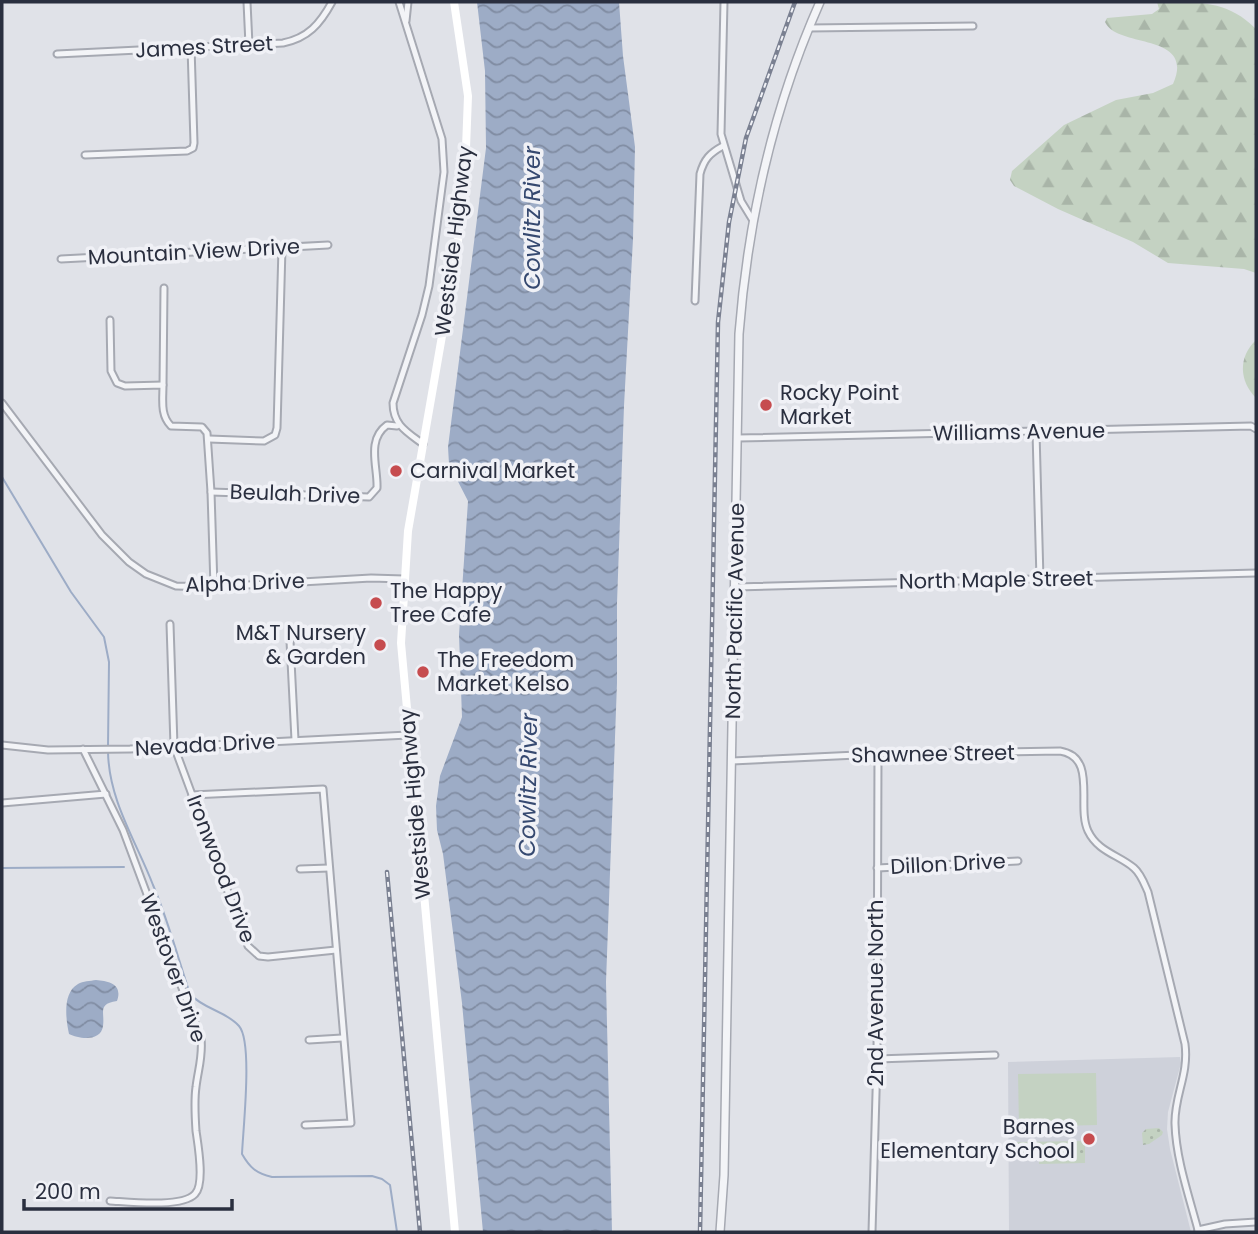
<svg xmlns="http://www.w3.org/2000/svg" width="1258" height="1234" viewBox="0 0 1258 1234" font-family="Poppins,sans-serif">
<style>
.built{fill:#ced1da}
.grass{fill:url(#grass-dots)}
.forest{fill:url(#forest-firs)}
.garden{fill:#c4d2c2}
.water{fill:url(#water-waves)}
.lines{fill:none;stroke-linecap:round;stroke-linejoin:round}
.stream{stroke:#9dacc6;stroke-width:2}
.minor-casing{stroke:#a6a9b2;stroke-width:9}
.tertiary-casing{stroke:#a6a9b2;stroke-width:10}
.minor{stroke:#f3f4f7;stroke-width:5}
.tertiary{stroke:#f3f4f7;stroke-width:7}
.secondary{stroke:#fff;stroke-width:8}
.rail-casing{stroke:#7a8091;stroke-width:4.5}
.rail{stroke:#f0f1f6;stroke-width:2;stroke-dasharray:5;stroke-linecap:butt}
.poi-dot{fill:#c64c4f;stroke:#f0f1f6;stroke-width:2.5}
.labels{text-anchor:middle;stroke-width:7;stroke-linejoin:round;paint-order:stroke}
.street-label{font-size:21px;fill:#2a2f3f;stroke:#f0f1f6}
.poi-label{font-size:21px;fill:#2a2f3f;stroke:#f0f1f6;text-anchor:start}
.water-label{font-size:23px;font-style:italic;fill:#364970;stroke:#f0f1f6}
</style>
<defs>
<pattern id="grass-dots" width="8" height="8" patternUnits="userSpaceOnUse" patternTransform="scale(1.75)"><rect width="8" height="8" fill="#c4d2c2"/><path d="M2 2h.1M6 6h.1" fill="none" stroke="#a9b5a8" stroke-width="1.8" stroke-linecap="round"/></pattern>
<pattern id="forest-firs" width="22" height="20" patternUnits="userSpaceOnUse" patternTransform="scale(1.75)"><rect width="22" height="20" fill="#c4d2c2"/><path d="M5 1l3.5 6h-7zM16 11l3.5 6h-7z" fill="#a9b5a8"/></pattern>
<pattern id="water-waves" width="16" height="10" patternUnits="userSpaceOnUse" patternTransform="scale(1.75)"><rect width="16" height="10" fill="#9dacc6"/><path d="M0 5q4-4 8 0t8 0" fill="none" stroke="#808ca2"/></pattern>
</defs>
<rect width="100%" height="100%" fill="#e0e2e8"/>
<path class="built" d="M1180,1057L1181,1063L1168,1112L1167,1129L1170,1149L1191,1232H1009L1008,1062Z"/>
<g class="grass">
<path d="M1159,1128L1163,1132L1162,1135L1149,1144L1143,1145L1142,1133L1146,1129Z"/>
<path d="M1085,1141V1163L1039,1164V1157H1015V1142Z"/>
</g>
<g class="forest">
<path d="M1157,2C1198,2 1227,0 1255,28L1256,273L1244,269L1168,263L1133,242L1058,209L1014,186L1010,180L1012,171L1064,125L1116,100L1153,93L1173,84C1196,32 1117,49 1105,22L1107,18L1152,14L1159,9Z"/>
<path d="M1256,340V398C1239,381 1238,357 1256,340Z"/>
</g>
<path class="garden" d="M1096,1073L1097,1125L1019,1127L1018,1074Z"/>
<g class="water">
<path d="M477,2H619L623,56L635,147L633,239L624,406L617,603V683L606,982L612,1232H483L462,1003L443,854L437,830L436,806L440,776L462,717L459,635L468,501L449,464L448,447L486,148L485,71Z"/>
<path d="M96,980C109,981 123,984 117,1001C97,1004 105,1012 103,1026C101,1042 79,1039 69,1034C66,1020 62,993 78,984C83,981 90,981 96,980Z"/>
</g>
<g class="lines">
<g class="stream">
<path d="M2,477L71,592L104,637L109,662L108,746"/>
<path d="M108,752C109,801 136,841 153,885C168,920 178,958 190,994C203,1009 226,1011 239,1026C253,1042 243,1129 242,1154C250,1168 256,1173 272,1177L372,1176L382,1179L390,1185L397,1232"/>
<path d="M2,868L124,867"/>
</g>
<g class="minor-casing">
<g id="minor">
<path d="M247,2L249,45"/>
<path d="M399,2L442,139L444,172L429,286L422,315L393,403C393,425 407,432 423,444"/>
<path d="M724,2L721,134L741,201L752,219"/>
<path d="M406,21L408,2"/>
<path d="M809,28L973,26"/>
<path d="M57,54L283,43C308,38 320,24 332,2"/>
<path d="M85,155L187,151L193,148L194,143L191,47"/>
<path d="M61,259L328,245"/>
<path d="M695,301L700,174C704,159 710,153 723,146"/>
<path d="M110,320L111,371L117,383L125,386L163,385C163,400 160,415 171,426L202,427L207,433L211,492L214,587"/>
<path d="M163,385L164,288"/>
<path d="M2,403L102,535L129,562L146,574L176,586L214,587L371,578L404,579"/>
<path d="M1036,432L1040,579"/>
<path d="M738,438L1251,426L1256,429"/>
<path d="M209,439L264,441L275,435L277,428L282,248"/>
<path d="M211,492L369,497L377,488C378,467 366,440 387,425L397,426"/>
<path d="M736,587L1256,573"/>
<path d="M170,624L174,746L248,946L259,956L268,957L336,950"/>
<path d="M290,641L295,740"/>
<path d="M2,745L48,750L130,749L408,735"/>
<path d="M83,749L123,830L201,1039C203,1056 198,1070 196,1087C194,1101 195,1116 196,1131C198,1145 205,1184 195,1194C182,1208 129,1202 110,1201"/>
<path d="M732,761L878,754L1060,751C1098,757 1076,806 1088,831C1098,852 1119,855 1134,868C1141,874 1144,883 1148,892L1185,1044C1189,1075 1174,1096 1175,1124C1176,1159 1189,1196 1198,1230"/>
<path d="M192,795L323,789L351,1123L305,1125"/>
<path d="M2,803L106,794"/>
<path d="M877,868L1018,861"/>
<path d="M300,869L329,868"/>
<path d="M309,1040L342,1038"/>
<path d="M877,1059L995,1055"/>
<path d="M872,1232L877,1059L878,754"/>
<path d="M1198,1232V1230L1225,1224L1256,1222"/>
</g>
</g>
<g class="tertiary-casing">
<path id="tertiary" d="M720,1232L724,1175L739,334C748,218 773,108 820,2"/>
</g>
<use href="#minor" class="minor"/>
<use href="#tertiary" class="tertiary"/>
<path class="secondary" d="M454,2L468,96L465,174L457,250L408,531L401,643L455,1232"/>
<g class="rail-casing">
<g id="rail">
<path d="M387,872L420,1232"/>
<path d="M700,1232L718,322L729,222L746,138L795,2"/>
</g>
</g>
<use href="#rail" class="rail"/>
</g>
<g class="poi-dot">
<circle cx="766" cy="405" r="7"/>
<circle cx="396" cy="471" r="7"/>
<circle cx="376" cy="603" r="7"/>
<circle cx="380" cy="645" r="7"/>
<circle cx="423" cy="672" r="7"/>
<circle cx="1089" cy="1139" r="7"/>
</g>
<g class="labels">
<g class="street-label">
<text transform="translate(204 47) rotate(-3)" y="7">James Street</text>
<text transform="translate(454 241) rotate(-83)" y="7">Westside Highway</text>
<text transform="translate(194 252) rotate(-3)" y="7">Mountain View Drive</text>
<text transform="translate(1019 432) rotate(-1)" y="7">Williams Avenue</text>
<text transform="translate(295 494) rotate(2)" y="7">Beulah Drive</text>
<text transform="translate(996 580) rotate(-1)" y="7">North Maple Street</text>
<text transform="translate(245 583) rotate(-2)" y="7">Alpha Drive</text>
<text transform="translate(735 611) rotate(-89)" y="7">North Pacific Avenue</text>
<text transform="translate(205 745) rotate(-3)" y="7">Nevada Drive</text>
<text transform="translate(933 754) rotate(-1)" y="7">Shawnee Street</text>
<text transform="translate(415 804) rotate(-95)" y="7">Westside Highway</text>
<text transform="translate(948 864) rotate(-3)" y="7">Dillon Drive</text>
<text transform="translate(221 869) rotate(69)" y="7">Ironwood Drive</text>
<text transform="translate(173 968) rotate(70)" y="7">Westover Drive</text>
<text transform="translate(876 993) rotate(-90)" y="7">2nd Avenue North</text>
</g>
<g class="poi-label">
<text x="780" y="400">Rocky Point<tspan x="780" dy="24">Market</tspan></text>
<text x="410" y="478">Carnival Market</text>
<text x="390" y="598">The Happy<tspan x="390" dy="24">Tree Cafe</tspan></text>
<text x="366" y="640" text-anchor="end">M&amp;T Nursery<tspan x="366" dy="24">&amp; Garden</tspan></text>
<text x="437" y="667">The Freedom<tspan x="437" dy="24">Market Kelso</tspan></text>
<text x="1075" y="1134" text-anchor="end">Barnes<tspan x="1075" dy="24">Elementary School</tspan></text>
</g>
<g class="water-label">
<text transform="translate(532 218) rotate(-90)" y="8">Cowlitz River</text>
<text transform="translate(528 785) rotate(-89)" y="8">Cowlitz River</text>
</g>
</g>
<rect width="1258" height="1234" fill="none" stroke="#2a2f3f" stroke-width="7"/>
<path d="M24 1199v10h208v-10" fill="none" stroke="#2a2f3f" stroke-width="3.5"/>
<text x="35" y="1199" font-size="21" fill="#2a2f3f" stroke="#f0f1f6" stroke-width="5" paint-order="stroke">200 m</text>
</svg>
